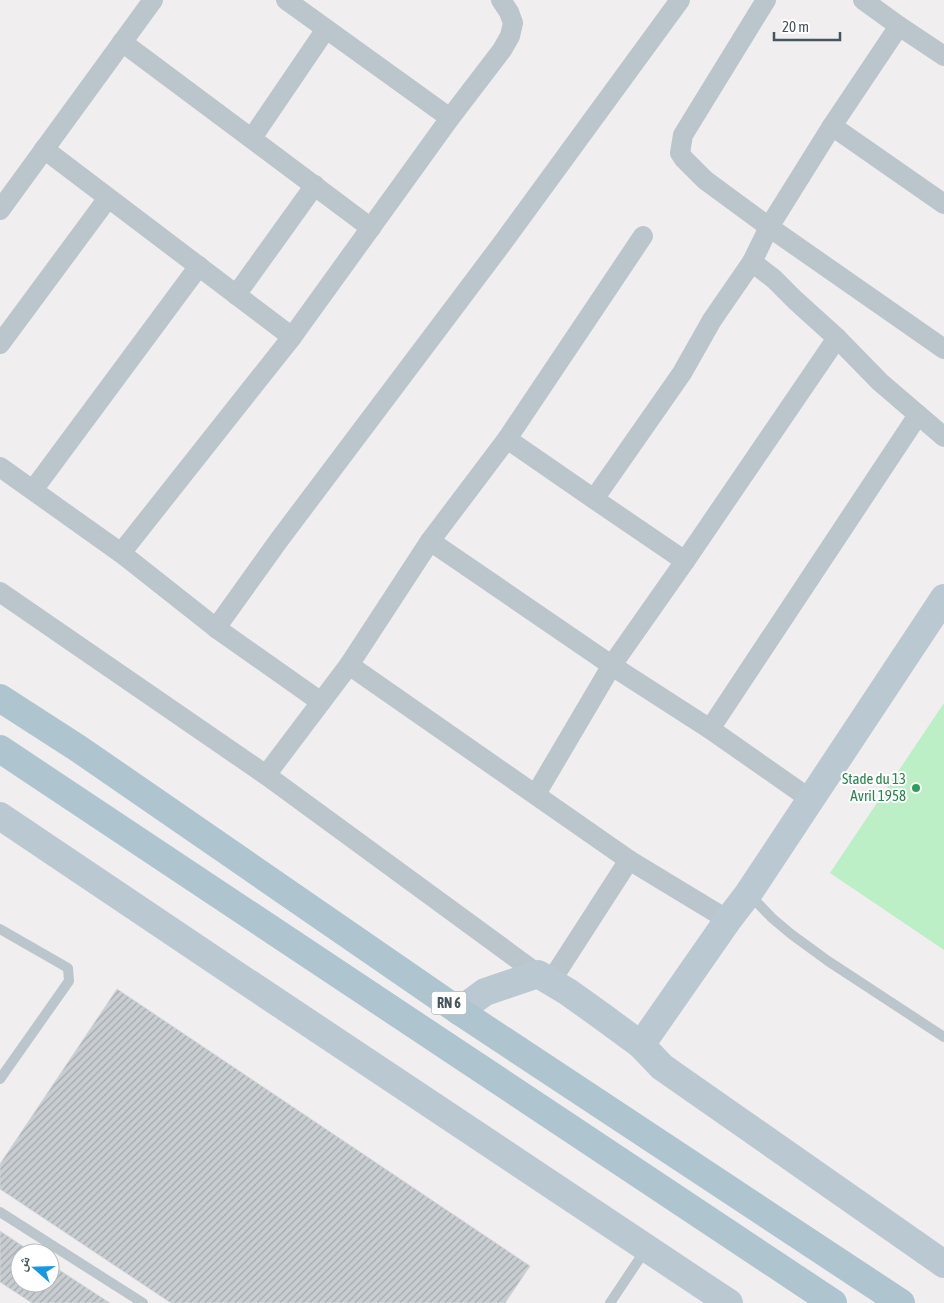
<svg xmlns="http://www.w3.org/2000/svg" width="944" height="1303" viewBox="0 0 944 1303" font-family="'Asap Condensed','Noto Naskh Arabic',sans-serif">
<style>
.park{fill:#bcefc6}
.building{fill:url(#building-hatch);stroke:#d2d6da}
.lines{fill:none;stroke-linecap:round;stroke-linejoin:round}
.lane{stroke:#bac6cc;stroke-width:10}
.street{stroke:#bac6cc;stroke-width:20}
.secondary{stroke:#bac9d1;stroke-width:28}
.primary{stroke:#aec4ce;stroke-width:28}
.leisure-dot{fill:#2e9e5b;stroke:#fff;stroke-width:2}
.labels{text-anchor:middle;stroke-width:4;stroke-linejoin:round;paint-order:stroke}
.shield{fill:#fff;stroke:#7e898d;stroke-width:1}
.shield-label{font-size:14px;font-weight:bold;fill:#46565c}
.leisure-label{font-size:15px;fill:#27864d;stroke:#fff;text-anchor:end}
</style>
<defs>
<pattern id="building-hatch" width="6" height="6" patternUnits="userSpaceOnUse" patternTransform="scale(1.25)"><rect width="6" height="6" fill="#c8cdd1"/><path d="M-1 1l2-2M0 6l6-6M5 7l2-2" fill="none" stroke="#a4a9ad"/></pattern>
</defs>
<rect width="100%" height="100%" fill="#f1eeef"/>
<path class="park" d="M944,703V950L830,873Z"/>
<g class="building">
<path d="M117,989L530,1266L505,1303H171L0,1189V1164Z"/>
<path d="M0,1231L33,1253H20V1283H50V1264L110,1303H32L0,1282Z"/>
</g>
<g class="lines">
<g class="lane">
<path d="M749,894L772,918L791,934L828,961L944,1037"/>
<path d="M0,929L68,968L69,981L0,1079"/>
<path d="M0,1212L143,1303"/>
<path d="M610,1303L646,1249"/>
</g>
<g class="street">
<path d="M286,0L450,118"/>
<path d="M766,0L683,135L680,153L684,159L705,180L769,227L944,349"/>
<path d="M863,0L899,26L944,56"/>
<path d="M122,42L371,228"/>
<path d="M832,126L944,204"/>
<path d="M252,138L326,29"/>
<path d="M44,149L292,337"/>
<path d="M0,210L153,0"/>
<path d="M643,236L507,439L594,499L682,373L712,320L752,262L774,279L795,300L837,338L880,382L944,437"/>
<path d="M752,262L769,227L832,126L899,26"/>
<path d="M236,295L315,185"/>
<path d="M0,344L108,198"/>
<path d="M507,439L430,541L620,671L710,729L810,799"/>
<path d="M0,467L121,553L216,628L321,702"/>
<path d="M33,490L199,266"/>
<path d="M430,541L349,665L629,860L728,920"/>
<path d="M121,553L292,337L450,118L502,50L510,36L513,23L509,12L501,0"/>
<path d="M685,561L837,338"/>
<path d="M0,592L266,775L538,974"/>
<path d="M216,628L279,540L501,245L680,0"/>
<path d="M710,729L918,415"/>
<path d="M266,775L349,665"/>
<path d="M536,794L612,665L685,561L594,499"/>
<path d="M551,981L629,860"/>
</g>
<g class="secondary">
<path d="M0,816L238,976L729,1303"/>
<path d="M459,1011L485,992L538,974L568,992L603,1017L641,1045L662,1067L944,1264"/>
<path d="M641,1045L728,920L748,894L944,598"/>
</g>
<g class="primary">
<path d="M0,698L79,749L459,1011L901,1303"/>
<path d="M0,749L833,1303"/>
</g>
</g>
<circle class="leisure-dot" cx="916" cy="788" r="5"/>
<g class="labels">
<rect class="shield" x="431.5" y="991.5" width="35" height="23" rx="4"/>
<g class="shield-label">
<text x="449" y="1008">RN 6</text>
</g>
<g class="leisure-label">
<text x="906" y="784">Stade du 13<tspan x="906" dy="17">Avril 1958</tspan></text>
</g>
</g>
<g transform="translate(35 1268) rotate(290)"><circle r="24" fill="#ffffff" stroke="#b5bbbe"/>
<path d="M0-4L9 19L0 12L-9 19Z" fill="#1798e3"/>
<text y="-8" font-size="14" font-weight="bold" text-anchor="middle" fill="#46565c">ش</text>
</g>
<path d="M774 32v8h66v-8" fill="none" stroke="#46565c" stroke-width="2.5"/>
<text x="782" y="32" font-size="15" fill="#46565c" stroke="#ffffff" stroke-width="4" paint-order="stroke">20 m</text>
</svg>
